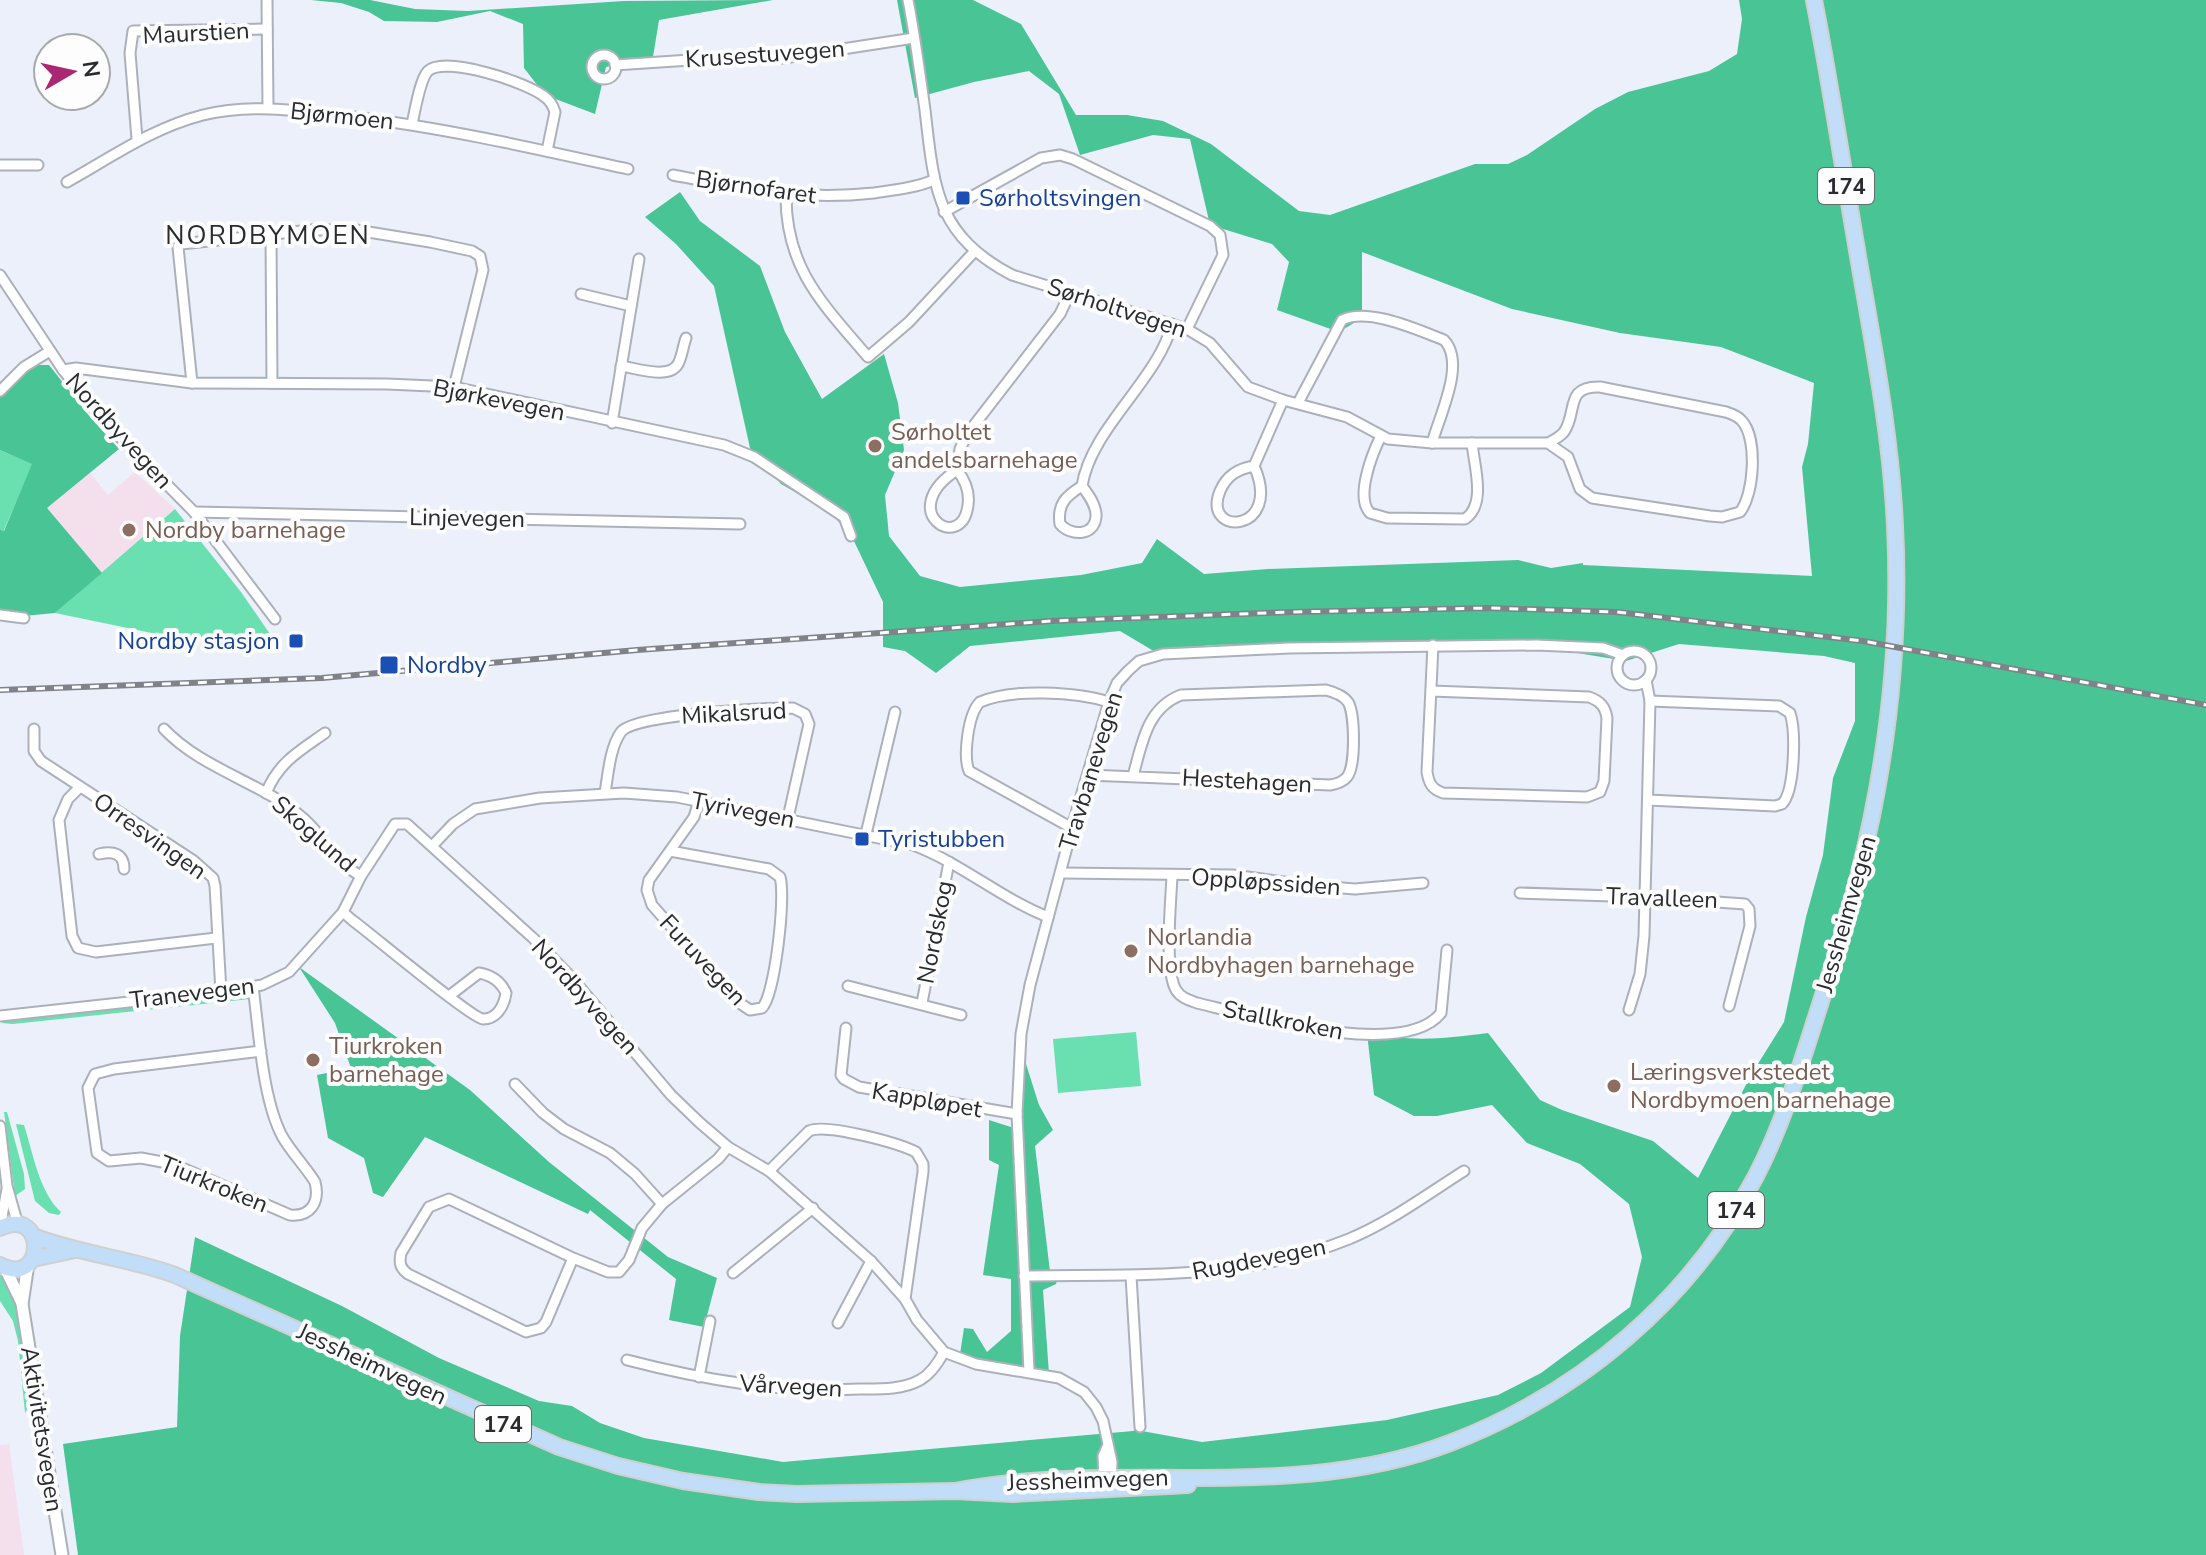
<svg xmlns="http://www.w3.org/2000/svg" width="2206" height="1555" viewBox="0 0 2206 1555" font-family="'Nunito Sans',sans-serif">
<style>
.education{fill:#f4dfed}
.green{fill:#6ae0b0}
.forest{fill:#49c495}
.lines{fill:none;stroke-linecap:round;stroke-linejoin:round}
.minor-casing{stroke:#abb0bb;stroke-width:13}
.tertiary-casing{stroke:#abb0bb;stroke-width:15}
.primary-casing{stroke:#d0d0d1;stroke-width:18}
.minor{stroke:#fff;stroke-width:9}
.tertiary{stroke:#fff;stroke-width:11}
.primary{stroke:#c1ddf7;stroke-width:14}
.rail-casing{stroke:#7f8289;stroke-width:6}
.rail{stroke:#fdfdfd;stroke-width:3;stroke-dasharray:9;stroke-linecap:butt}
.transit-dot{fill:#1a4fb4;stroke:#fdfdfd;stroke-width:3}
.education-dot{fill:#8d6e63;stroke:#fdfdfd;stroke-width:3}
.labels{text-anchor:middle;stroke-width:8;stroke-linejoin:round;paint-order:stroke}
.shield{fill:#fdfdfd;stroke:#696a6d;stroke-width:2}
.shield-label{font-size:22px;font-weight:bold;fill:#292b2f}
.street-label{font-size:24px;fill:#292b2f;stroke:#fdfdfd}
.transit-label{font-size:24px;fill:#164399;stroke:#fdfdfd;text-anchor:start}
.education-label{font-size:24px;fill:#785e54;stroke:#fdfdfd;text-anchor:start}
.neighbourhood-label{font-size:26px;letter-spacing:2px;fill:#292b2f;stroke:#fdfdfd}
</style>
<rect width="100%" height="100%" fill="#ebf0fb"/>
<g class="education">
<path d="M135,472L175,509L102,573L47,508L90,473L108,495Z"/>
<path d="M9,1444L24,1555H0V1445Z"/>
</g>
<g class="green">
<path d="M0,450L33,464L3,532L0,530Z"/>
<path d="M175,509L241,592L270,634L176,638L55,613Z"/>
<path d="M242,994L250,999L13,1024L1,1023L8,1020Z"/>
<path d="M1136,1032L1141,1086L1058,1093L1053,1039Z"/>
<path d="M4,1112H7L24,1174L25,1189L15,1196Z"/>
<path d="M16,1124L24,1125C33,1153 39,1192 61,1212L59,1215L49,1213L35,1201Z"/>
<path d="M0,1273C24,1301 25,1359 31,1395V1402L25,1413L18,1341L13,1321L0,1301Z"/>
</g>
<g class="forest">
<path d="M311,0H370L415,9L468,11L624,1L773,0L659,20L653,57L606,67L595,114L545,95L524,68L523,24L490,11L437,22L384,21L369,12L341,3Z"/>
<path d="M897,0H973L1021,24L1076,115H1127L1163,121L1211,144L1299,211L1330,215L1475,164H1508L1527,155L1595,109L1628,92L1709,71L1737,54L1742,19L1739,0H2206V1555H78L63,1444L177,1427L180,1336L195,1237L342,1306L439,1358L539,1401L572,1406L600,1423L644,1438L783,1462L1133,1431L1141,1427L1142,1431L1202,1442L1387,1420L1498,1395L1541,1373L1630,1307L1642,1257L1629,1204L1580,1164L1527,1143L1492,1105L1437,1116H1414L1374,1095L1367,1033C1414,1042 1441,1039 1488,1033L1540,1100L1562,1110L1653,1141L1698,1178L1751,1075L1784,1022L1806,917L1823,855L1833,778L1855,721V663L1824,656L1679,644L1626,661L1547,648H1364L1323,643L1210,645L1157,653L1120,631L970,646L936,673L905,651L883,647V602L852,537L830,512L781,484L750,448L714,286L676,244L645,217L680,192L700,221L760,266L785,332L822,399L884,354L898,403L904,450L885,495L889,536L920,576L960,587L1081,575L1142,563L1157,539L1204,574L1268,569L1518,560L1551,568L1583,563V565L1812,576L1802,467L1808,444L1814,383L1721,347L1620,333L1512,309L1362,252V318L1339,332L1277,310L1289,262L1272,244L1210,225L1190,139L1153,135L1080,155L1059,94L1029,71L974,82L915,98Z"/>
<path d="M36,365H49L90,417L119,449L47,508L102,573L55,613L23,616L0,612V530L4,531L32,464L0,450V395L15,377Z"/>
<path d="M299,967L470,1090L549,1162L668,1257L717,1278L704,1327L669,1320L676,1279L590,1210L588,1214L425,1137L383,1197L373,1193L364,1158L328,1138L317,1075L351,1068L335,1023Z"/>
<path d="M1020,1045L1039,1105L1053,1130L1035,1146L1051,1280H1057L1056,1284L1043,1290L1049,1374L1032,1369H980L960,1354L964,1328L973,1329L987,1352L1011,1331V1279L983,1275L999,1165L989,1160V1120L1014,1128Z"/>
</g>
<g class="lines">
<g class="minor-casing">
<g id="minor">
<path d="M267,0L268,108"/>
<path d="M908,0C915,36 920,74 925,110C934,188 936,235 1012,275L1187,329L1210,343L1248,387L1283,400L1347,417L1388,439L1432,443H1548L1568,457L1580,489L1592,498L1710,516L1722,517L1740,512C1754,495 1758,439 1742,421C1738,416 1732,414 1726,412L1600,387C1564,386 1578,412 1564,432C1560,437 1554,440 1548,443"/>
<circle cx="604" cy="67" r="12"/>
<path d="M615,65L720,58H784L914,38"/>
<path d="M412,124C415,111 420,79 428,71C445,55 529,83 545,97C551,101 553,106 555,112L547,151"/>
<path d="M137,139L130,53L133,31L267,29"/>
<path d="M0,165H38"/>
<path d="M673,175C745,189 800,201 874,193C894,190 915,188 934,180"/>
<path d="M67,182C112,157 152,128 203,115C253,103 303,111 354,117C446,128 537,149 628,169"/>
<path d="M786,196C786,269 823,304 868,357L909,322L974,252"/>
<path d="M944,212L1041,158L1060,155L1073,159L1210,226L1220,235L1223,255L1187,329"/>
<path d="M271,235L272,383"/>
<path d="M0,275L63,370L103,420L194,512L275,619"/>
<path d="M581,294L631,306"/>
<path d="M621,366C636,368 669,380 678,364C682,357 683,346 686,338"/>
<path d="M63,370L76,368L192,383L387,384L454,387L724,445L754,457L844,517L851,536"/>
<path d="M192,383L178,247L181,244L311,230H356L430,242L472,251L480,256L483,270L454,387"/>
<path d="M0,391L24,367L50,351"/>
<path d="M1298,403L1342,320C1368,307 1418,330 1444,340C1466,363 1440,414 1432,443"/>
<path d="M612,423L639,259"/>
<path d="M1381,436C1372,454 1355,497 1370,513L1387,518L1465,519C1487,504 1474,466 1472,443"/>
<path d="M1254,466C1284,533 1201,538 1220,491C1227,475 1238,469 1254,466L1283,400"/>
<path d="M957,470C965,480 970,491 968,505C962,555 894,511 957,470L960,449L968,433L1060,314L1070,293"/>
<path d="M1082,486C1088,494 1097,506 1096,517C1094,537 1070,536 1060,524C1057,504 1066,496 1082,486C1091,428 1158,380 1172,324"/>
<path d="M194,512L740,524"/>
<path d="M0,615L24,618"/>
<circle cx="1634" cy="668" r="17"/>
<path d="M1431,691L1589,697C1600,701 1605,706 1607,718L1604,781L1600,792L1587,797L1443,793C1432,789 1429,784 1427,772L1433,645"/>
<path d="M34,729V751L41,761L194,861L213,878L215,886L221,992"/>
<path d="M164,729C203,770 262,782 304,819C324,837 336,863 361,876"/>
<path d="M1088,775L1330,785C1336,784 1343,782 1347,777C1356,766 1355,714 1348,702C1343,695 1334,692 1326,690L1181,695C1147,708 1142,743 1133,776"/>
<path d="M80,787L68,799L59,820L72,936L78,948L96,952L216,938"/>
<path d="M266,793C279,762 298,752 325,733"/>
<path d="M605,793C608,775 610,747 621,732C635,714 766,708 793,708L805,714L809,724L788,818"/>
<path d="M1648,800L1775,806L1782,804C1795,791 1796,731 1790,713L1779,706L1650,701"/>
<path d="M1072,828L969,771C963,756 968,714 980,702C1012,688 1077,692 1109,702"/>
<path d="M866,834L895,712"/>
<path d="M433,845L453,824L475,809L540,798L624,793L677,797L913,845C961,863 1000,898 1048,917"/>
<path d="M670,851L769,869L780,877C786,896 775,995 762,1008L750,1010L738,1002L652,905L647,890L649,880L694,817L699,801"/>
<path d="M99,854C113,851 124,853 124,869"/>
<path d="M1061,873L1233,875L1305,885L1355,889L1423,883"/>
<path d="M1172,876C1171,901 1164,969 1176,990C1181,998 1189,1000 1197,1003C1248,1015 1403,1061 1441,1013L1447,950"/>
<path d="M1520,893L1645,897L1745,904L1749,909L1750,926L1729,1006"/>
<path d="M343,912L352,920C370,933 471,1018 483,1019C497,1019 504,1006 506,993C501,982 491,975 479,973L449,996"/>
<path d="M848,986L961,1015"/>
<path d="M253,987C259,1030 262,1098 282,1136C291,1152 305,1166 315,1182C320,1202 311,1217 290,1215L173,1164L141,1158L109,1161L97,1153L88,1088L95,1074L114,1069L261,1051"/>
<path d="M922,1003L949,862"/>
<path d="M1629,1010L1640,974L1644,936L1650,701L1646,680"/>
<path d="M0,1016L221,992L262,985L289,972L343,912L361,876L395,824H407L533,938L571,977L671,1095L699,1122L728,1147L769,1171L871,1261L905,1299L917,1320L944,1352L976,1364L1059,1378L1084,1392L1096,1407L1103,1421L1112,1462L1111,1482"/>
<path d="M846,1028L841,1075L844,1079L859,1087L1017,1114"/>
<path d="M515,1084L543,1113L564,1129L610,1153L635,1174L662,1204"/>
<path d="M0,1126L7,1186L18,1225"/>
<path d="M769,1171L809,1131C826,1123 898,1143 916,1152L923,1164V1172L905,1299"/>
<path d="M0,1228L7,1189"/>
<path d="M573,1258L546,1322L541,1328L526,1332L408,1274C400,1268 399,1263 401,1253L429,1207L449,1199L573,1258L608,1272H619L629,1260L642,1228L662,1204L718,1159L728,1147"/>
<path d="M733,1273L813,1208"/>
<path d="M1024,1276C1134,1274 1245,1281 1349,1239C1390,1222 1426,1195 1464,1171"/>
<path d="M1131,1276L1140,1427"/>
<path d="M838,1323L871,1261"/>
<path d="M627,1360C704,1380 780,1393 859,1389C879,1389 902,1390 920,1380C931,1374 938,1363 944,1352"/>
<path d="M1029,1371L1017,1114L1021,1034L1030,985L1078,806L1109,702L1117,683L1128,671L1139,661L1163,654L1289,648L1536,645L1603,648L1623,655"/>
<path d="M699,1377L710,1321"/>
<path d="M1104,1482L1103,1456L1107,1447"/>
</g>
</g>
<g class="tertiary-casing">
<g id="tertiary">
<path d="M28,1264L22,1304L62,1555"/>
<path d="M5,1268L22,1303"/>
</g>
</g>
<g class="primary-casing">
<g id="primary">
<path d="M0,1228C47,1205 46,1289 0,1265"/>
<path d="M33,1236C79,1254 129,1258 175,1275L559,1447L618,1466L683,1481L759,1492L797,1494L955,1491L1013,1494L1188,1485"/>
<path d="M33,1259L75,1250"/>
<path d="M955,1491C1119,1459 1291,1504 1450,1443C1580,1393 1691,1300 1756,1176C1787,1116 1805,1050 1826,986C1876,837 1903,684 1895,526C1891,437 1874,350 1859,262C1844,175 1831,87 1814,0"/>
</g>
</g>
<use href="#minor" class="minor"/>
<use href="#tertiary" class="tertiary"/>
<use href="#primary" class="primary"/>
<g class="rail-casing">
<path id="rail" d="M0,690L322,678L637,650L1051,621L1292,612L1489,608L1617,612L1863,641L2206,705"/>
</g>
<use href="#rail" class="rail"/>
</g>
<g class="transit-dot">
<rect x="955" y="190" width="16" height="16" rx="4"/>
<rect x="288" y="633" width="16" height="16" rx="4"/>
<rect x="379" y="655" width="20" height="20" rx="4"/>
<rect x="854" y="831" width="16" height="16" rx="4"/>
</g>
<g class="education-dot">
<circle cx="875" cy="446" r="8"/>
<circle cx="129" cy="530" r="8"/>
<circle cx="1131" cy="951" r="8"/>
<circle cx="313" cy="1060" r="8"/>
<circle cx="1614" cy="1086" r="8"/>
</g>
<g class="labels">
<g class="shield">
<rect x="1818" y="168" width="56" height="36" rx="6"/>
<rect x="1708" y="1192" width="56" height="36" rx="6"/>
<rect x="475" y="1406" width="56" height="36" rx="6"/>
</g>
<g class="shield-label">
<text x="1846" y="194">174</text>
<text x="1736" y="1218">174</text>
<text x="503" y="1432">174</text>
</g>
<g class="street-label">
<text transform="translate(196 33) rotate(-3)" y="8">Maurstien</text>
<text transform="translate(765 54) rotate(-4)" y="8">Krusestuvegen</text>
<text transform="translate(342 116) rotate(6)" y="8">Bjørmoen</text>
<text transform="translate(756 187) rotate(8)" y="8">Bjørnofaret</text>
<text transform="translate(1117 308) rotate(18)" y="8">Sørholtvegen</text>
<text transform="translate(499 400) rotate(11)" y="8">Bjørkevegen</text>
<text transform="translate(119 431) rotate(48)" y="8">Nordbyvegen</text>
<text transform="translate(467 518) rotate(1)" y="8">Linjevegen</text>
<text transform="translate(734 713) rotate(-3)" y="8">Mikalsrud</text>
<text transform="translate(1091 771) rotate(-73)" y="8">Travbanevegen</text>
<text transform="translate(1247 781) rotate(3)" y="8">Hestehagen</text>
<text transform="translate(743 810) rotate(11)" y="8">Tyrivegen</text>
<text transform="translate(314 834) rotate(41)" y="8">Skoglund</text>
<text transform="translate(150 836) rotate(35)" y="8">Orresvingen</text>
<text transform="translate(1266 882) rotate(4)" y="8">Oppløpssiden</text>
<text transform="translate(1662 898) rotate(2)" y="8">Travalleen</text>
<text transform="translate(1846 914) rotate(-74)" y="8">Jessheimvegen</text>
<text transform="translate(935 932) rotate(-79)" y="8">Nordskog</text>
<text transform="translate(703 960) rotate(47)" y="8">Furuvegen</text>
<text transform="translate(192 993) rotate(-7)" y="8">Tranevegen</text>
<text transform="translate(585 997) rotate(48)" y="8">Nordbyvegen</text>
<text transform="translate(1283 1020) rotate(11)" y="8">Stallkroken</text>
<text transform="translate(927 1100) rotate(10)" y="8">Kappløpet</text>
<text transform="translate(214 1184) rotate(22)" y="8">Tiurkroken</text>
<text transform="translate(1259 1259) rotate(-11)" y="8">Rugdevegen</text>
<text transform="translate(372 1364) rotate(25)" y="8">Jessheimvegen</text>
<text transform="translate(791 1386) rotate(3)" y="8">Vårvegen</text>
<text transform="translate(42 1429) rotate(81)" y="8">Aktivitetsvegen</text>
<text transform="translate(1088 1480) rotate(-2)" y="8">Jessheimvegen</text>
</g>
<g class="transit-label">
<text x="979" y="206">Sørholtsvingen</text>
<text x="280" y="649" text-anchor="end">Nordby stasjon</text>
<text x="407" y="673">Nordby</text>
<text x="878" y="847">Tyristubben</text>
</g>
<g class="education-label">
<text x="891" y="440">Sørholtet<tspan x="891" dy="28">andelsbarnehage</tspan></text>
<text x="145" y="538">Nordby barnehage</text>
<text x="1147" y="945">Norlandia<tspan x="1147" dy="28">Nordbyhagen barnehage</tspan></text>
<text x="329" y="1054">Tiurkroken<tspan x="329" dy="28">barnehage</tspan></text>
<text x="1630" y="1080">Læringsverkstedet<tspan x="1630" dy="28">Nordbymoen barnehage</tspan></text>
</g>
<g class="neighbourhood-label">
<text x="268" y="244">NORDBYMOEN</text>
</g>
</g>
<g transform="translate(72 72) rotate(81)"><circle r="38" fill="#fdfdfd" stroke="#a8a9ab" stroke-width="2"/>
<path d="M0-6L14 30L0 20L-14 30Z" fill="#a92773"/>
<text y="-12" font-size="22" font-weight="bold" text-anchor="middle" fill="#292b2f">N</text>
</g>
</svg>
